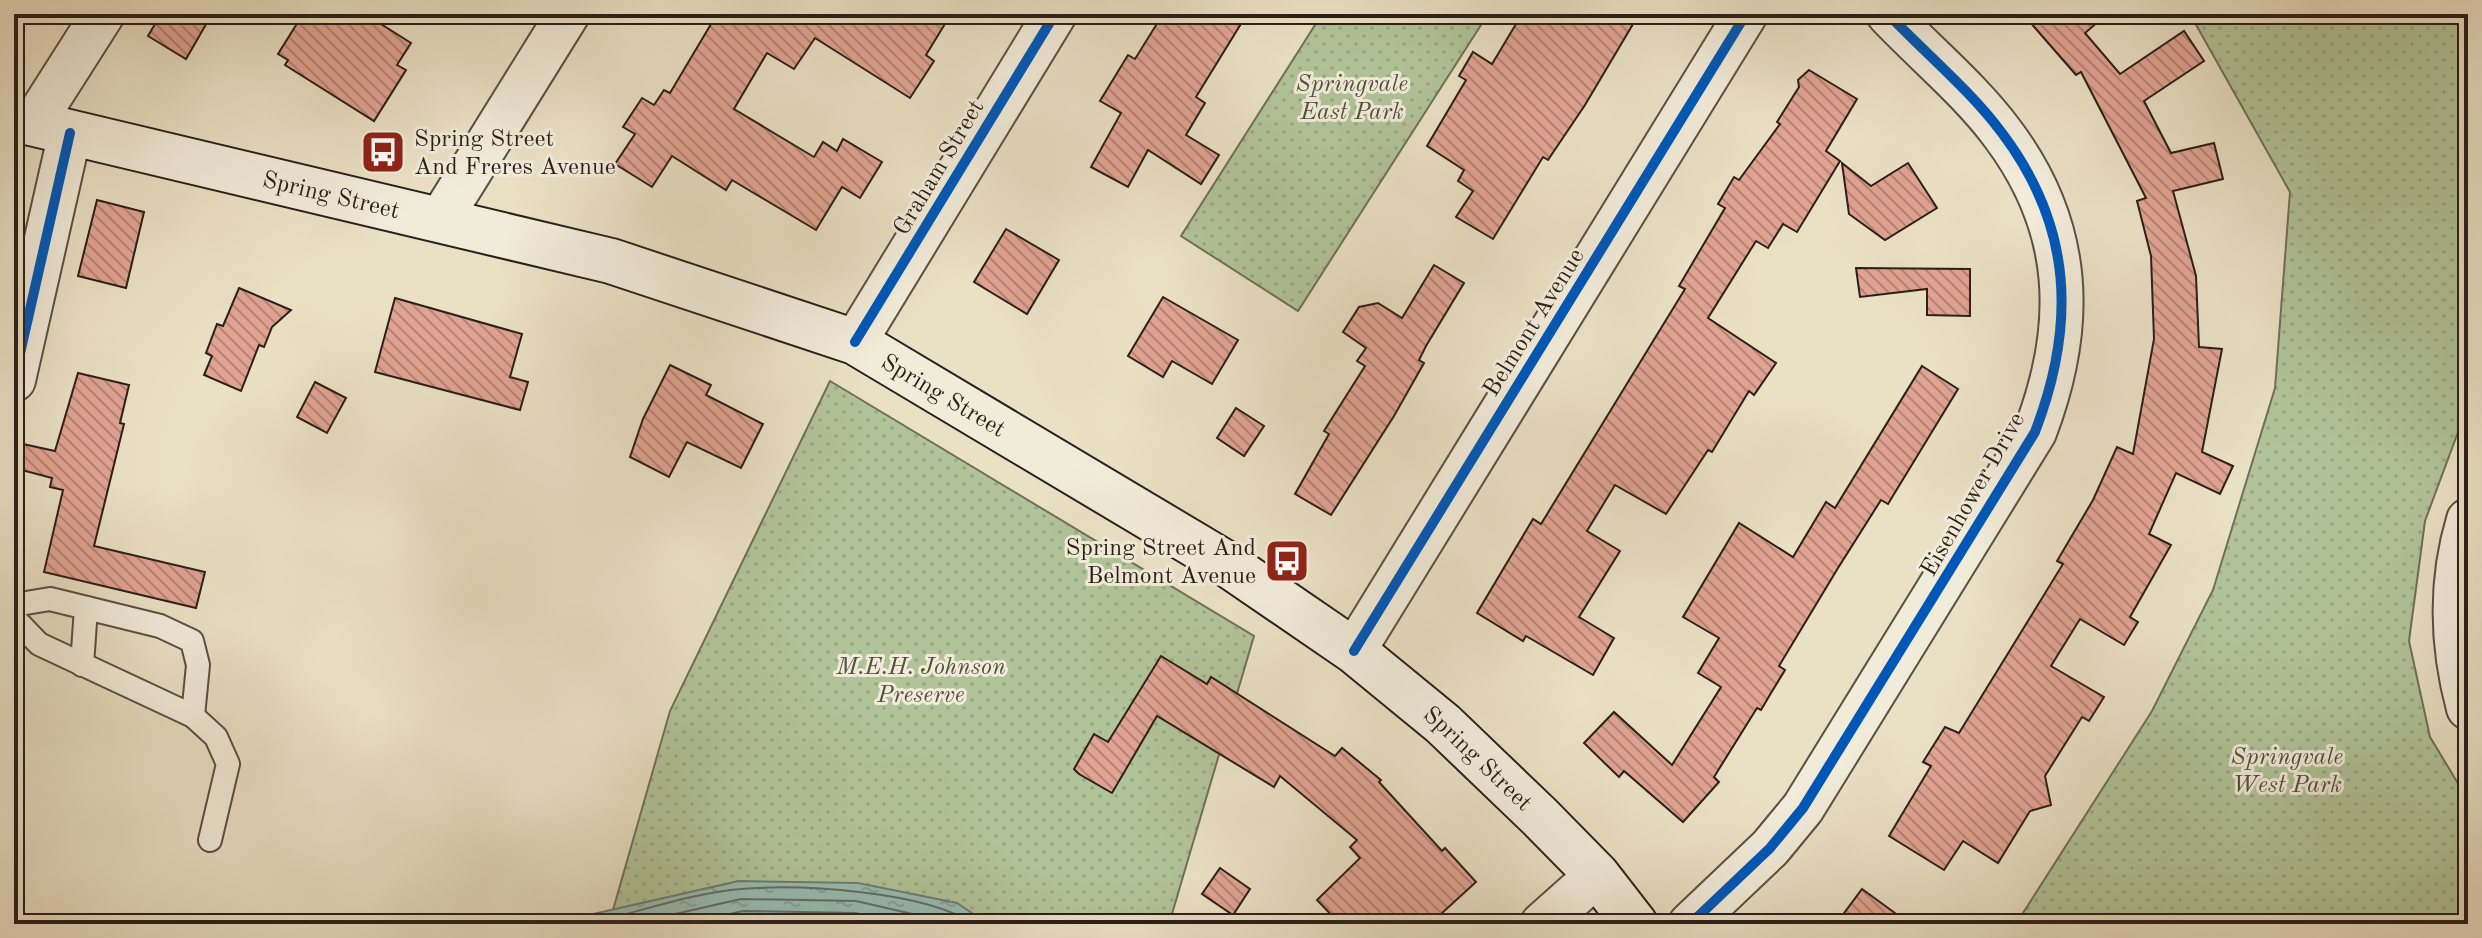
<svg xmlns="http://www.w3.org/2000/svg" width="2482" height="938" viewBox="0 0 2482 938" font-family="'Old Standard TT',serif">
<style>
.green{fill:url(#green-dots);stroke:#6e7158;stroke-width:2}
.water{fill:url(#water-ripples);stroke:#6c7e75;stroke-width:2}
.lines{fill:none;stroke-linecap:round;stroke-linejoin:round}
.shore{stroke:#616e66;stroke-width:2}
.building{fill:url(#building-back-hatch);stroke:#2a1f19;stroke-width:2}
.lane-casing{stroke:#5a4f44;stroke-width:26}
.street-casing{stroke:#5a4f44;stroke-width:46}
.secondary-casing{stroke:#2a1f19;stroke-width:48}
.lane{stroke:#f1ebd9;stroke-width:22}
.street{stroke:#f1ebd9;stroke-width:42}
.secondary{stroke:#f1ebd9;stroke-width:44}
.cycleway-casing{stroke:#f1ebd9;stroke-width:15}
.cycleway{stroke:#0057b8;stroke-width:10}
.labels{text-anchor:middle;stroke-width:6;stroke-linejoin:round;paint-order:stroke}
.park-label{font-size:24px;font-style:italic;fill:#52503f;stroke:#f1ebd9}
.poi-label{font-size:24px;fill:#2a1f19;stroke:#f1ebd9;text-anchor:start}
.street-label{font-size:24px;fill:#2a1f19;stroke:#f1ebd9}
</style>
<defs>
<pattern id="green-dots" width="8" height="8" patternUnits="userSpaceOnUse" patternTransform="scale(2)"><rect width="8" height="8" fill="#b1c398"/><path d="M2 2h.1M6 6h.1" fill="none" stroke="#98a782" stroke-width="1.8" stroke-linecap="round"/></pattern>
<pattern id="water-ripples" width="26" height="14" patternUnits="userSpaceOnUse" patternTransform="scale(2)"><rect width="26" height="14" fill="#98bdb3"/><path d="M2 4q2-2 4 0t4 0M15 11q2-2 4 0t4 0" fill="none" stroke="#83a299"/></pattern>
<pattern id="building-back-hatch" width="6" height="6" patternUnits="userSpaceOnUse" patternTransform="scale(2)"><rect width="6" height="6" fill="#e0a392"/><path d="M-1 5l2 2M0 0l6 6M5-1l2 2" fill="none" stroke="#b68476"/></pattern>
</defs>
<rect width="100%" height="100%" fill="#eae0c4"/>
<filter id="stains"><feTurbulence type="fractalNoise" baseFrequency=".0025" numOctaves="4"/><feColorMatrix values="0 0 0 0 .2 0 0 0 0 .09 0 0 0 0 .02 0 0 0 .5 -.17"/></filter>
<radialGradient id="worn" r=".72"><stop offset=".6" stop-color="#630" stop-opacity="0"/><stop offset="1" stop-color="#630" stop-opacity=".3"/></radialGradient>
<g class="green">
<path d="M1322,14H1488L1298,311L1181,236Z"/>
<path d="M2190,14H2468V405L2425,521L2409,641L2430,737L2468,800V924H2016L2152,711L2213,590L2275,388L2290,192Z"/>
<path d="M830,381L1254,636L1169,924H988L956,903L739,881L613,910L670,711Z"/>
</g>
<path class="water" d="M739,881L858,883L957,903L988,924H549Z"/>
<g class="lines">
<g class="shore">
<path d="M586,924C632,914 696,892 741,889C801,884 924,891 974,924"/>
<path d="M631,924L741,899L856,901L956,924"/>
<path d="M684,924L743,911L855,913L909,924"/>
</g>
</g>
<g class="building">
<path d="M161,14H212L186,59L148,36Z"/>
<path d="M303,14H365L411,43L397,65L406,70L374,121L285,65L288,60L278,54Z"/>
<path d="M717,14H951L926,55L934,61L910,98L815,38L794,69L767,53L734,109L814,157L823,142L837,151L843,139L882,162L860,198L842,187L816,230L732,180L726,190L672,156L652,187L615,164L635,134L623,127L642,98L654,105L664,90L670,93Z"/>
<path d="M1163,14H1247L1196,97L1205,103L1186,135L1219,155L1201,184L1148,150L1128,187L1091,167L1121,113L1100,101L1128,55L1135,59Z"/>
<path d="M1522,14H1639L1585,105L1548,160L1543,157L1493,239L1456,217L1473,191L1458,181L1464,170L1427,146L1466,80L1459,76L1473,52L1492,64Z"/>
<path d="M2023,14H2107L2085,33L2120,74L2184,31L2204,61L2144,101L2171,153L2214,143L2223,179L2173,191L2196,276L2199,347L2222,349L2202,452L2233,466L2220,494L2176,473L2149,534L2171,545L2130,617L2138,622L2124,645L2080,619L2051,666L2104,697L2089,721L2082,717L2045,776L2051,805L2030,811L1998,863L1963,841L1944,870L1889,836L1931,766L1923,762L1945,727L1959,733L2063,564L2057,561L2093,500L2117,447L2133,454L2154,339L2151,256L2137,201L2146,198L2081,72L2076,75Z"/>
<path d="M1809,70L1857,99L1826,151L1840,161L1797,232L1783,224L1768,248L1756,241L1708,318L1776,363L1754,395L1749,391L1712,452L1708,450L1666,514L1615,485L1587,531L1620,551L1579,617L1614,638L1593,675L1526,636L1523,641L1477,613L1533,519L1541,524L1685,289L1679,286L1725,208L1718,204L1734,177L1739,180L1780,124L1777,122L1799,87L1798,80Z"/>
<path d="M1842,163L1871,186L1908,163L1937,208L1885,240L1849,214Z"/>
<path d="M97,200L144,212L126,288L78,276Z"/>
<path d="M1006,229L1059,260L1027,314L974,282Z"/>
<path d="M1434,265L1464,283L1426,346L1419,360L1424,363L1394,416L1331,515L1295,494L1329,434L1324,431L1365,366L1357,361L1366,348L1343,332L1359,307L1378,303L1402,318Z"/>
<path d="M1856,268L1970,269V316L1927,315V289L1860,297Z"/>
<path d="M239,288L291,310L272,327L264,347L259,345L241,391L204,375L212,356L206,353L217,324L223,326Z"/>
<path d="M1163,297L1238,340L1212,384L1172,361L1163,377L1128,356Z"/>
<path d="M395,298L522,334L510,377L528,382L520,410L375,372Z"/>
<path d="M670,365L711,385L706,395L763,424L741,468L687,442L669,477L630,457L643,419Z"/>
<path d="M1922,366L1958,389L1888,504L1881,500L1838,568L1779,666L1785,670L1771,693L1761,710L1757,708L1714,777L1719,782L1683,822L1624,771L1619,777L1584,743L1614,712L1672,765L1721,687L1698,673L1719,638L1683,617L1739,523L1793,557L1826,502L1835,508Z"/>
<path d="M78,373L129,385L120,423L124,424L94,546L205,572L196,608L44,572L63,490L50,487L52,478L14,468V442L55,451Z"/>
<path d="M315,382L346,398L327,433L297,417Z"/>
<path d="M1236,408L1264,426L1244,456L1217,438Z"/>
<path d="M1161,656L1207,684L1211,677L1335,756L1342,748L1381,780L1379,782L1442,851L1445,848L1476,882L1430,924H1340L1317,900L1360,858L1350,847L1357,840L1280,776L1274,787L1157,716L1112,793L1079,774L1074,769L1094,734L1108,742Z"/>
<path d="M1220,868L1250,889L1233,915L1202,894Z"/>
<path d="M1862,889L1910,924H1836Z"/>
</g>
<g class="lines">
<g class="lane-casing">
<g id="lane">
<path d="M14,605L50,599L160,626L192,641L198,665L193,716"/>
<path d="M14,618L39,644L193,716L216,737L228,764L210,840"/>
<path d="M82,665L86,608"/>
</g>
</g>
<g class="street-casing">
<g id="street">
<path d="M33,124L103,14"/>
<path d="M440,220L568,14"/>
<path d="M855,342L1055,14"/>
<path d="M14,380L70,133"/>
<path d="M2468,520C2449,583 2451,645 2468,708"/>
<path d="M1354,651L1746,14"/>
<path d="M1542,924L1597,875"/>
<path d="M1690,924L1770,848L1803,808L2035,432C2076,325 2073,227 2002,133C1970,90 1925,53 1888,14"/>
</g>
</g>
<g class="secondary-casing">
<g id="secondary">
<path id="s1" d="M14,119L611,261L855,342L1227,564L1354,651L1443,724L1540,817L1597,875L1635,924"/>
</g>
</g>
<use href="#lane" class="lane"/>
<use href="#street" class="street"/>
<use href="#secondary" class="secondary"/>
<g class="cycleway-casing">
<g id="cycleway">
<path d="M855,342L1055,14"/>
<path d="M14,380L70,133"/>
<path d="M1354,651L1746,14"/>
<path d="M1690,924L1770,848L1803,808L2035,432C2076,325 2073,227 2002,133C1970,90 1925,53 1888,14"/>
</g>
</g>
<use href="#cycleway" class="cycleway"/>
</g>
<defs>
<g id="bus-square" transform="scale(2.3)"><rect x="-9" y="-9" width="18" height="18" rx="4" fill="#8f2418" stroke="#f1ebd9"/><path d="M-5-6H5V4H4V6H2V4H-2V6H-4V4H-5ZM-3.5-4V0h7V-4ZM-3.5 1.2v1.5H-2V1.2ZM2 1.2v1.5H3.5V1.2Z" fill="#fff"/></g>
</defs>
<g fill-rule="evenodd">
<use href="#bus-square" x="383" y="152"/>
<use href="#bus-square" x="1287" y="561"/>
</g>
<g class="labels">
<g class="park-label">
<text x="1352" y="91">Springvale<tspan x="1352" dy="28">East Park</tspan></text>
<text x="921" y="674">M.E.H. Johnson<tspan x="921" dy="28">Preserve</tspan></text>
<text x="2287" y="764">Springvale<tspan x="2287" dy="28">West Park</tspan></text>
</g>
<g class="poi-label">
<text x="414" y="146">Spring Street<tspan x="414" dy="28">And Freres Avenue</tspan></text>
<text x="1256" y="555" text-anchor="end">Spring Street And<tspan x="1256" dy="28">Belmont Avenue</tspan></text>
</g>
<g class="street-label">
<text transform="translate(938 167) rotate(-59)" y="8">Graham Street</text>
<text dy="8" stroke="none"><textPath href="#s1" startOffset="326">Spring Street</textPath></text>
<text transform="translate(1533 322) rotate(-58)" y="8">Belmont Avenue</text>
<text dy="8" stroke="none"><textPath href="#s1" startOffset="974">Spring Street</textPath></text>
<text transform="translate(1972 494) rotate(-60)" y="8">Eisenhower Drive</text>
<text dy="8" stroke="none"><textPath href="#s1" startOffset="1622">Spring Street</textPath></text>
</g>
</g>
<rect width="2482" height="938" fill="none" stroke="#eae0c4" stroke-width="48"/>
<rect x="16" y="16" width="2450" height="906" fill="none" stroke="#2a1f19" stroke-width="4"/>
<rect x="24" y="24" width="2434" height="890" fill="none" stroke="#2a1f19" stroke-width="2"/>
<rect width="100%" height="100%" filter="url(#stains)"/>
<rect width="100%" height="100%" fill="url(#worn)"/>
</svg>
